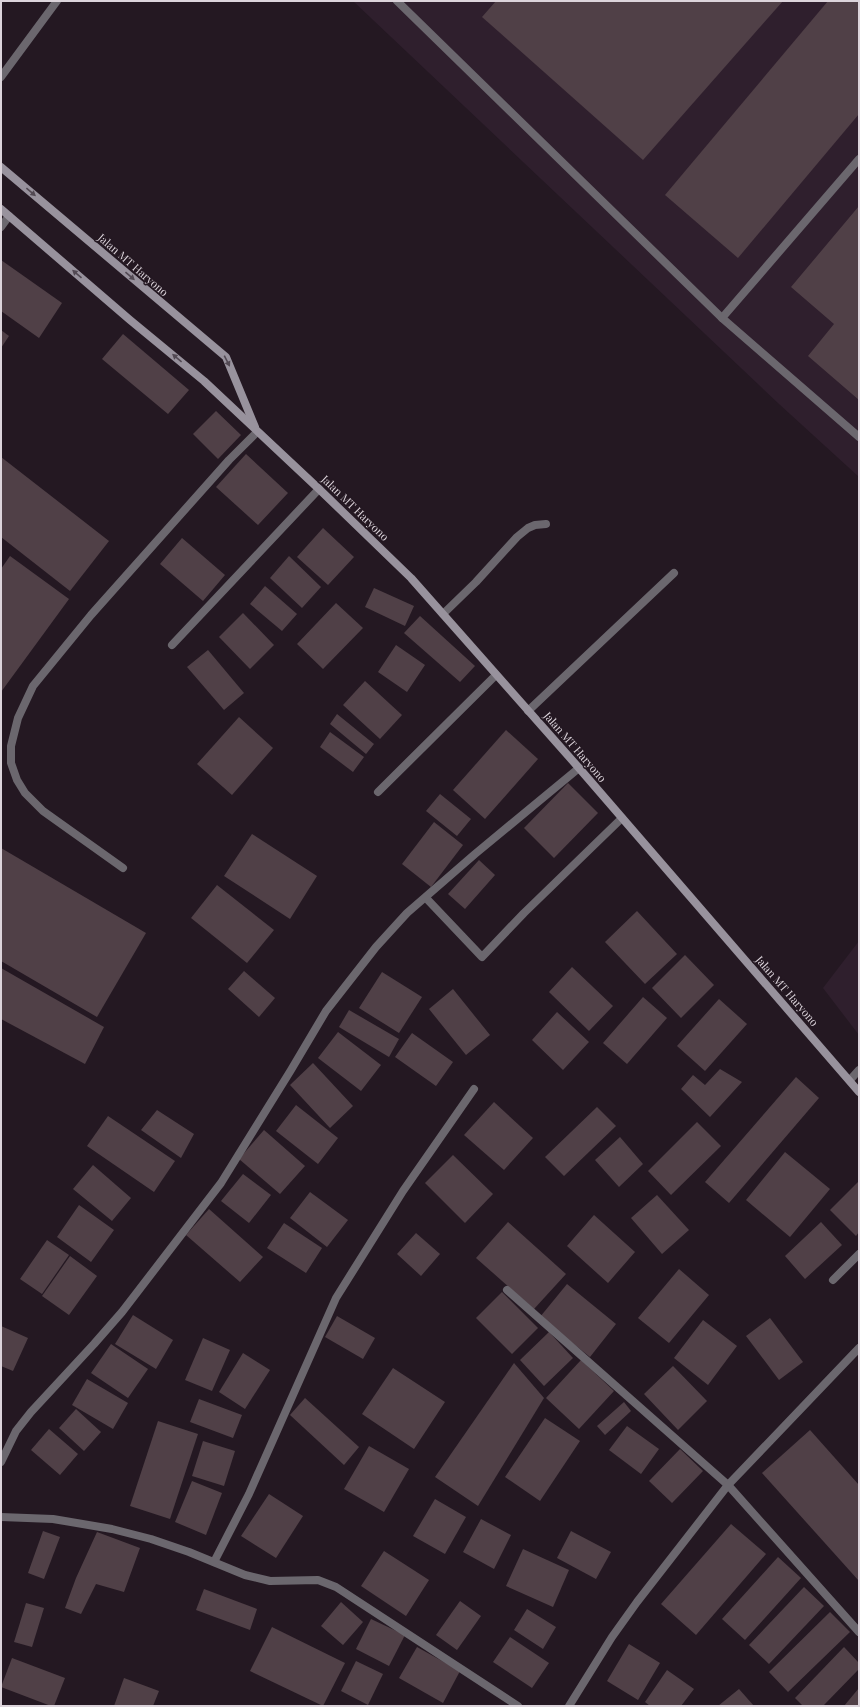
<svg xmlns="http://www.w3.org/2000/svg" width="860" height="1707" viewBox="0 0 860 1707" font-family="'Playfair Display',serif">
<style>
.built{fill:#2f1f2d}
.building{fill:#504047}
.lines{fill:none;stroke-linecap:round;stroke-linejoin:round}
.lane{stroke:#6b676e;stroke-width:8}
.street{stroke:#6b676e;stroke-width:8}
.secondary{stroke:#98929d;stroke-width:8}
.oneway{fill:#524953}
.labels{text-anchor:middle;stroke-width:3;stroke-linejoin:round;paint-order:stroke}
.street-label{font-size:11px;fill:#dcd4db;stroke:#241822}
</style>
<rect width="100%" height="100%" fill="#241822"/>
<g class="built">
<path d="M353,1H859V477L779,404Z"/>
<path d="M859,941V1035L823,988Z"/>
</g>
<g class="building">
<path d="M496,1H783L643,160L482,17Z"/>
<path d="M828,1H859V114L738,258L665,195Z"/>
<path d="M859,206V400L808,356L834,324L791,287Z"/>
<path d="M1,260L62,303L39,338L1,311Z"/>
<path d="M1,330L9,336L1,348Z"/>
<path d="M123,334L189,390L168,414L102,359Z"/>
<path d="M216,411L241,435L218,459L193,434Z"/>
<path d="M246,454L288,493L258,525L216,487Z"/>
<path d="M1,457L109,541L70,591L1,537Z"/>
<path d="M323,528L354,557L328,585L297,557Z"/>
<path d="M182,538L225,575L203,601L160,564Z"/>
<path d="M10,556L69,599L1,692V569Z"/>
<path d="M289,556L321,587L302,608L270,578Z"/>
<path d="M265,586L297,614L282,631L250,604Z"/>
<path d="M374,588L414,606L405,626L365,607Z"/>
<path d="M336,603L363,628L323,669L297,644Z"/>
<path d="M243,613L274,645L250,669L219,637Z"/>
<path d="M420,616L475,666L460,682L404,633Z"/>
<path d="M396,645L425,665L407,692L378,672Z"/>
<path d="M208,650L244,693L224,710L187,667Z"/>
<path d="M365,681L402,715L380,739L343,705Z"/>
<path d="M337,714L374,744L366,754L330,724Z"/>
<path d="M239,717L273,748L232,795L197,764Z"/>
<path d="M506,730L538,759L485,819L453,790Z"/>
<path d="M330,732L364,757L353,772L320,747Z"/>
<path d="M568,783L598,813L554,858L524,828Z"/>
<path d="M440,794L471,819L457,836L426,811Z"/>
<path d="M434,822L463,845L431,887L402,864Z"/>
<path d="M252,834L317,876L290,919L224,876Z"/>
<path d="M1,848L146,933L97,1017L1,961Z"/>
<path d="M479,860L495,875L465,909L448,894Z"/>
<path d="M217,885L274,930L247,963L191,918Z"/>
<path d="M637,911L677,954L645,984L605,942Z"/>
<path d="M685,955L714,985L681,1018L652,988Z"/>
<path d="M572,967L613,1006L589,1031L549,992Z"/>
<path d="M1,968L104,1027L85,1064L1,1019Z"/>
<path d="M244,971L275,998L259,1017L228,989Z"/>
<path d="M382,972L422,997L399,1033L359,1008Z"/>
<path d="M453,989L490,1035L466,1055L429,1009Z"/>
<path d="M643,997L667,1018L627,1064L603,1043Z"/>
<path d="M719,999L747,1024L705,1071L677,1046Z"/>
<path d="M349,1010L399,1039L389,1057L339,1027Z"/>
<path d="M557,1012L589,1042L563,1070L532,1040Z"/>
<path d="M338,1032L381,1065L361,1091L318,1058Z"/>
<path d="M412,1033L453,1062L436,1086L395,1057Z"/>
<path d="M313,1063L353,1106L330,1128L290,1085Z"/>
<path d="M720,1069L742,1082L710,1117L681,1089L693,1075L705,1085Z"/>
<path d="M796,1077L819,1098L729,1203L705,1182Z"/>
<path d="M494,1102L533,1138L504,1170L464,1135Z"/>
<path d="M296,1105L338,1138L318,1164L276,1131Z"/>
<path d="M597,1107L616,1126L564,1176L545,1157Z"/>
<path d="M157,1110L194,1134L181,1158L141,1130Z"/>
<path d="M108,1116L175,1161L154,1192L87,1146Z"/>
<path d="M697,1122L721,1146L671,1195L648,1171Z"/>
<path d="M264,1130L305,1166L280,1194L239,1159Z"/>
<path d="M620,1137L643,1164L619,1187L595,1160Z"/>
<path d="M785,1152L830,1189L790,1237L746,1200Z"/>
<path d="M453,1155L493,1194L465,1223L425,1183Z"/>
<path d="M93,1165L131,1198L112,1221L73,1189Z"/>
<path d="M243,1174L271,1195L249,1223L221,1201Z"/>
<path d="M859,1181V1232L856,1236L830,1210Z"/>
<path d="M310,1192L348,1220L327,1247L290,1218Z"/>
<path d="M657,1195L689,1230L662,1254L631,1218Z"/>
<path d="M79,1205L114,1230L91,1262L57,1237Z"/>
<path d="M209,1209L263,1257L240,1282L186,1235Z"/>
<path d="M594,1215L635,1252L608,1283L567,1246Z"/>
<path d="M508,1222L566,1274L534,1309L476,1258Z"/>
<path d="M821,1222L842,1245L805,1279L785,1256Z"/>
<path d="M284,1223L322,1248L306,1273L267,1248Z"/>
<path d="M416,1233L440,1254L421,1276L397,1254Z"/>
<path d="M47,1240L69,1255L42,1294L20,1279Z"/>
<path d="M70,1256L97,1276L69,1315L42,1296Z"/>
<path d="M679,1269L709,1295L669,1343L638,1318Z"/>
<path d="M567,1284L616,1324L590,1357L540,1317Z"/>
<path d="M502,1292L538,1328L512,1354L476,1318Z"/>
<path d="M133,1315L173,1340L156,1369L115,1344Z"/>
<path d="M337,1316L375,1338L363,1359L325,1337Z"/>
<path d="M770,1318L803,1362L779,1380L746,1336Z"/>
<path d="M703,1320L737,1346L708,1385L674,1358Z"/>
<path d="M1,1326L28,1338L13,1371L1,1366Z"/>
<path d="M549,1332L573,1358L544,1386L520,1360Z"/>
<path d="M203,1338L230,1350L212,1391L185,1380Z"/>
<path d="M111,1344L148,1369L128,1398L91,1373Z"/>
<path d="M243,1353L270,1370L245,1409L219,1392Z"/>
<path d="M581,1360L614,1391L579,1429L546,1398Z"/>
<path d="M514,1363L544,1398L478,1506L435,1477Z"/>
<path d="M673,1366L707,1401L678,1430L644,1394Z"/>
<path d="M393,1368L445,1402L414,1449L362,1414Z"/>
<path d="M87,1379L128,1403L113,1429L72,1405Z"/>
<path d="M305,1398L359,1447L344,1465L290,1415Z"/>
<path d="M199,1399L242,1415L233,1438L190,1422Z"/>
<path d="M624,1402L631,1411L605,1435L597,1426Z"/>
<path d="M76,1409L101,1432L84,1451L59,1428Z"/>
<path d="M545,1418L580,1441L540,1501L505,1477Z"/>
<path d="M158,1421L198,1434L170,1519L130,1506Z"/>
<path d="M627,1426L659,1449L641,1474L609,1450Z"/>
<path d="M49,1429L78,1454L60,1475L31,1450Z"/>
<path d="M810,1430L859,1485V1581L762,1473Z"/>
<path d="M203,1441L235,1451L224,1486L192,1476Z"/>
<path d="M369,1446L409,1469L384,1512L344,1489Z"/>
<path d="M680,1449L703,1471L672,1503L649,1481Z"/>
<path d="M192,1481L222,1493L206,1535L175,1522Z"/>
<path d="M269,1494L303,1516L276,1558L241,1536Z"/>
<path d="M435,1499L466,1517L445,1554L413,1536Z"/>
<path d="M481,1519L511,1535L494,1569L463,1552Z"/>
<path d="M731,1524L766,1554L696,1635L661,1604Z"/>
<path d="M43,1531L60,1537L44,1579L28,1573Z"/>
<path d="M571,1531L611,1552L596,1579L557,1558Z"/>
<path d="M97,1532L140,1548L124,1592L96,1584L81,1614L65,1608L76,1578Z"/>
<path d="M523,1549L569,1570L553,1607L506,1586Z"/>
<path d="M384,1551L429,1580L406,1616L361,1586Z"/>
<path d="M778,1557L801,1578L745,1640L722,1619Z"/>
<path d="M804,1587L824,1606L769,1664L749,1645Z"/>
<path d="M204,1589L257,1609L250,1630L196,1610Z"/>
<path d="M460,1601L481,1616L457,1650L436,1635Z"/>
<path d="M341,1602L363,1622L343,1645L321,1626Z"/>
<path d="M26,1603L44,1608L32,1647L14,1642Z"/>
<path d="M527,1609L556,1627L543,1649L514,1630Z"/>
<path d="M830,1612L850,1632L788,1692L769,1672Z"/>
<path d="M371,1619L405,1635L389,1666L356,1649Z"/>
<path d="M272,1627L345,1663L323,1706L250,1671Z"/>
<path d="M510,1637L549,1663L532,1688L493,1662Z"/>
<path d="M629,1644L660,1663L638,1700L607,1681Z"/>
<path d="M417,1647L460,1671L443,1703L399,1678Z"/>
<path d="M844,1647L859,1663V1669L823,1706H803L795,1698Z"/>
<path d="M12,1658L65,1678L54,1706H51L1,1687Z"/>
<path d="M356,1661L383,1674L368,1705L341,1691Z"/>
<path d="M667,1670L694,1689L681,1706H650L645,1702Z"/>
<path d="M124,1678L159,1691L153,1706H114Z"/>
<path d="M859,1688V1706H844Z"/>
<path d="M739,1689L754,1706H718Z"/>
</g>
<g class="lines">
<g class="lane">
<path d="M397,1L722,318L859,437"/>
<path d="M722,318L859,159"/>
<path d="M528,711L674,573"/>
<path d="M123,868L43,811L25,793L17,780L11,763V746L18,718L33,686L91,615L229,460L257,432"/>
<path d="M850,1080L859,1070"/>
</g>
<g class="street">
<path d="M1,77L57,1"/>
<path d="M1,227L9,216"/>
<path d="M443,614L476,582L517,537L528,528L535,525L546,524"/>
<path d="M172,645L319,489"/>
<path d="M378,792L496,675"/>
<path d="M426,898L482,957L524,913L622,818"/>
<path d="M833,1280L859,1254"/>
<path d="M507,1290L728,1485L859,1632"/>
<path d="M1,1462L16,1431L31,1412L94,1344L122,1312L221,1183L291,1070L326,1011L376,947L407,913L475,854L579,768"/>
<path d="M1,1517L53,1519L112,1529L151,1539L189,1552L245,1575L270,1581L318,1580L336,1587L518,1706"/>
<path d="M214,1562L249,1494L336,1298L403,1191L474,1089"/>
<path d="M569,1706L612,1637L637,1602L728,1485L859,1348"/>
</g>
<g class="secondary">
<path d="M1,167L226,357L255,427"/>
<path d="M1,209L130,320L204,381L319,489L411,578L579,768L859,1092"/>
</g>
</g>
<defs><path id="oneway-solid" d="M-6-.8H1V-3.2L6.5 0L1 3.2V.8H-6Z"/></defs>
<g class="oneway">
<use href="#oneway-solid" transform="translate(31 192) rotate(40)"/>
<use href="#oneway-solid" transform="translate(77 274) rotate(-139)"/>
<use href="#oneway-solid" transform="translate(130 276) rotate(41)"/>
<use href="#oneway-solid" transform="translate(177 358) rotate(-140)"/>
<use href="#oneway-solid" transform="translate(227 361) rotate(63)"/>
</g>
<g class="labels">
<g class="street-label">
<text transform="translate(133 265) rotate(41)" y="4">Jalan MT Haryono</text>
<text transform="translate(355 508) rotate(44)" y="4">Jalan MT Haryono</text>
<text transform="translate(575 747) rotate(49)" y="4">Jalan MT Haryono</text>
<text transform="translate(787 991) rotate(49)" y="4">Jalan MT Haryono</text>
</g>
</g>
<rect width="860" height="1707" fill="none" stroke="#dcd4db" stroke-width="4"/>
</svg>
